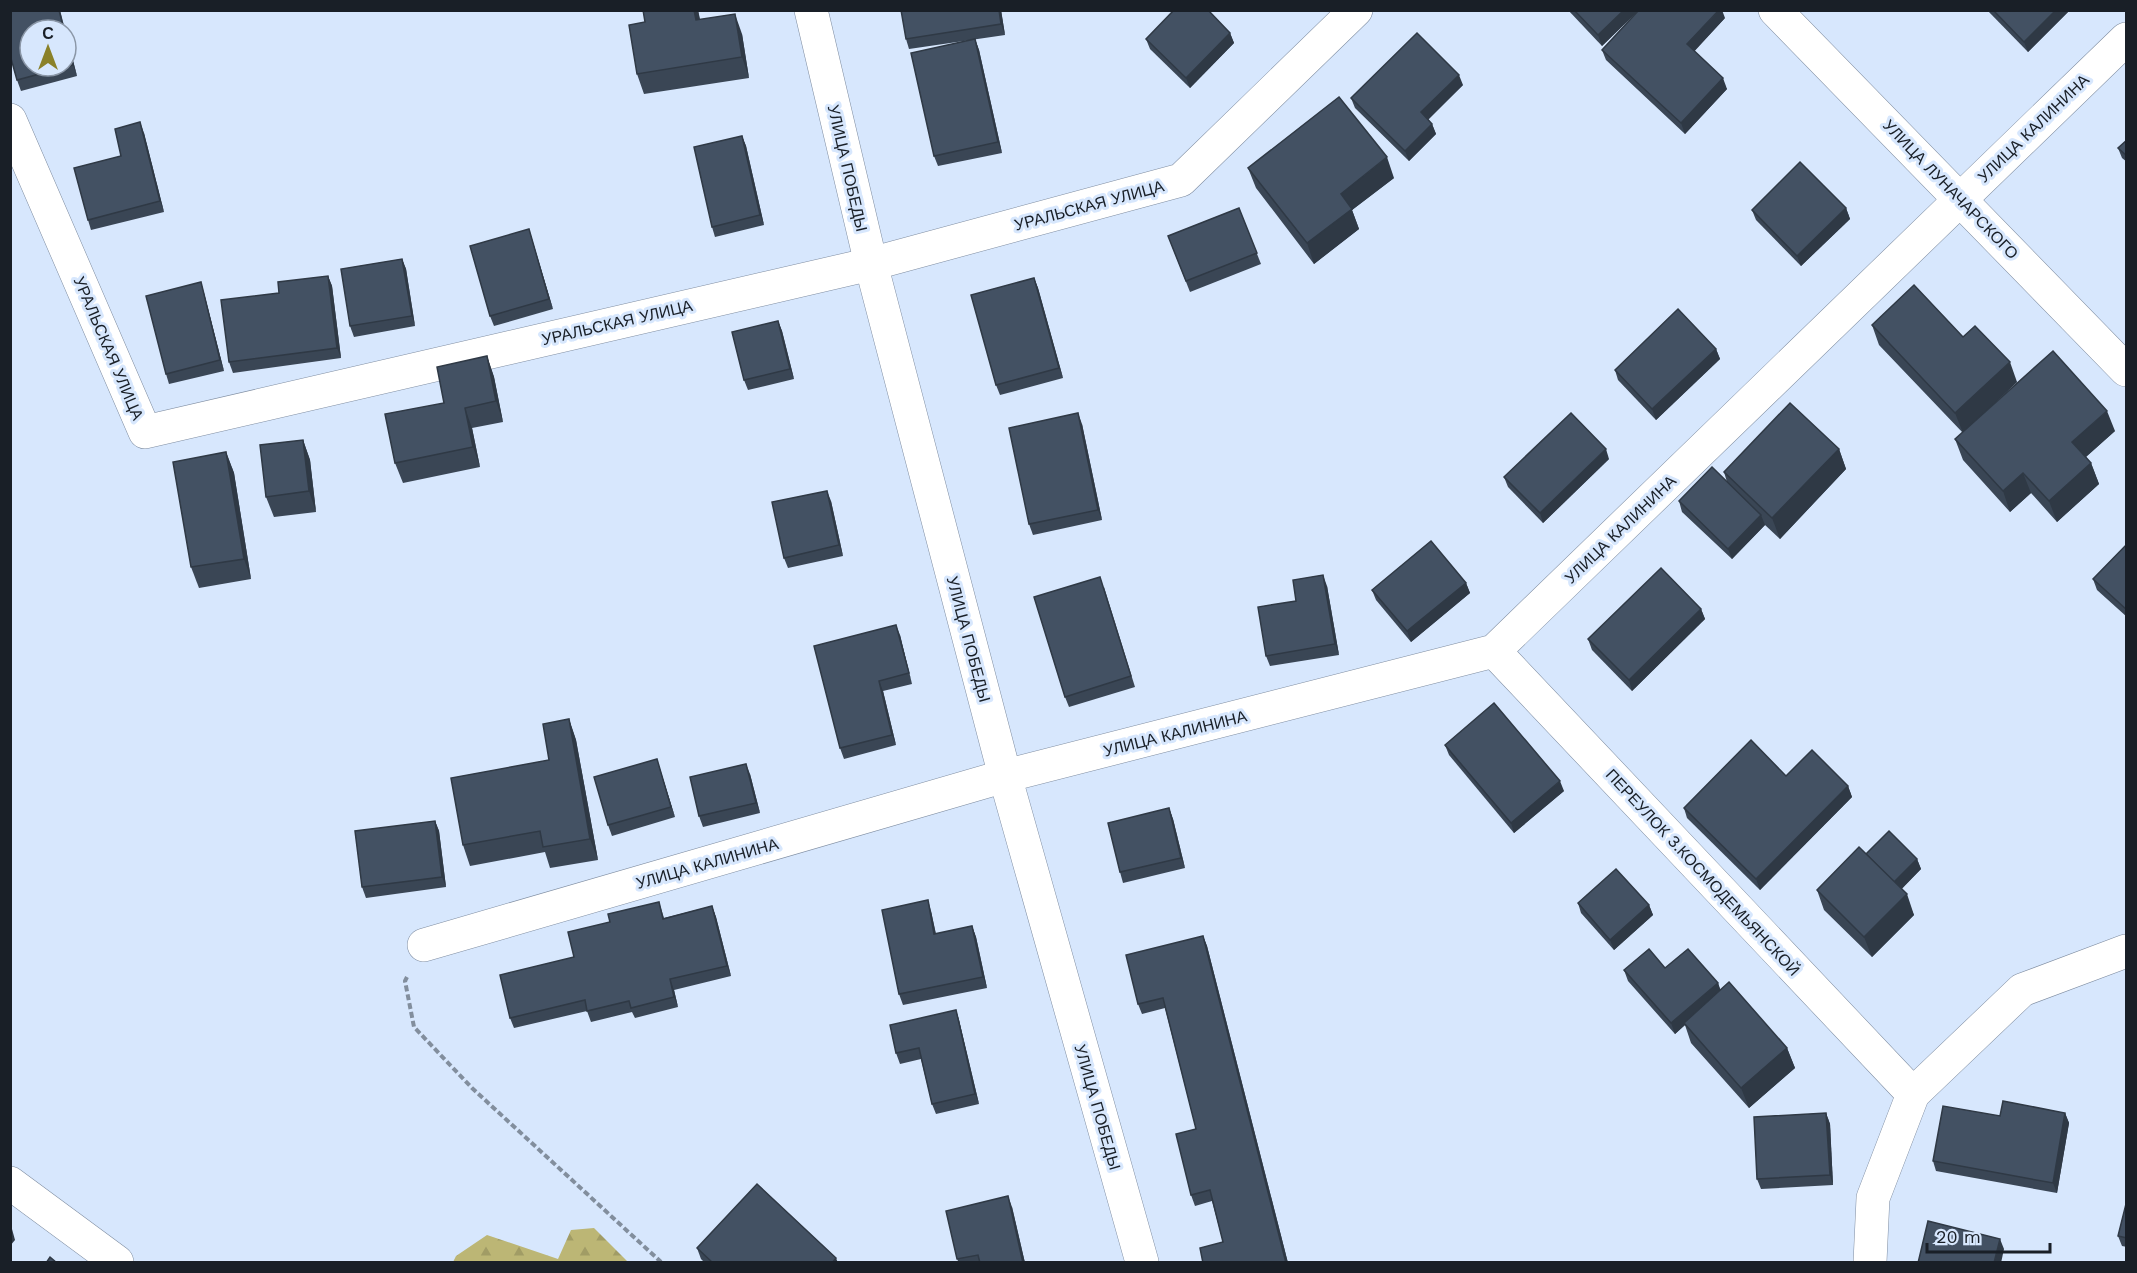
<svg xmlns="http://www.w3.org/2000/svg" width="2137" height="1273" viewBox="0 0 2137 1273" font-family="'Work Sans',sans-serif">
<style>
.forest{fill:url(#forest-firs)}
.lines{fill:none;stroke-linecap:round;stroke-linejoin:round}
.minor-casing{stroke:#7f8da1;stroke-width:34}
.tertiary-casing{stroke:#7f8da1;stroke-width:34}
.path{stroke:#828e9d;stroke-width:4;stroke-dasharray:6 3;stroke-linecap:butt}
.minor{stroke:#fff;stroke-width:33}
.tertiary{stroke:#fff;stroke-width:33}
.wall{fill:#3a4655}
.shaded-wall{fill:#2f3945}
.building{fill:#435163;stroke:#2f3945;stroke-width:1.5}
.labels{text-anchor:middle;stroke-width:6;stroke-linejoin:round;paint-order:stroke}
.street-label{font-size:16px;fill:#191f27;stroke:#d7e7fd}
</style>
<defs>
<pattern id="forest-firs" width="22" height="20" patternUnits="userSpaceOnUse" patternTransform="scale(1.5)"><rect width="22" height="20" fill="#bcb675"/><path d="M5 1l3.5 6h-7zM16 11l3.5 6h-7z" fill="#a19c65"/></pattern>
</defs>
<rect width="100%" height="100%" fill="#d7e7fd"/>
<path class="forest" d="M594,1228L628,1262H453L456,1256L487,1235L558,1259L571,1230Z"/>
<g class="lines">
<g class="minor-casing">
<g id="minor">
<path d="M811,10L871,264L1005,776L1142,1262"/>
<path d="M10,120L145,432L871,264L1181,180L1356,10"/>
<path d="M1494,651L1913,1094"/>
<path d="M424,945L1005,776L1494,651L2126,39"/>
<path d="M10,1183L117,1262"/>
<path d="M1870,1262L1873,1198L1913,1094L2022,990L2126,951"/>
</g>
</g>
<g class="tertiary-casing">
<path id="tertiary" d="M1775,10L2126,370"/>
</g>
<path class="path" d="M407,977L405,981L414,1027L472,1088L661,1262"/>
<use href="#minor" class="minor"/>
<use href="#tertiary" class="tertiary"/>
</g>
<g class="wall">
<path d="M10,10H60L77,76L21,91L17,80Z"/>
<path d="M698,10L700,19L742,34L749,78L644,94L637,74L645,22Z"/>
<path d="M1001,10L1005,35L909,49L906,39Z"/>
<path d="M1568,10H1639L1602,46Z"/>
<path d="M1987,10H2070L2028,52Z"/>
<path d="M1725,18L1694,51L1727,89L1685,134L1606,60L1602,50Z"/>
<path d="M1230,33L1234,43L1190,88L1150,49L1146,39Z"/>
<path d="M975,39L979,50L1002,153L938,166L934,156Z"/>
<path d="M1463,85L1428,119L1432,124L1436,134L1409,161L1355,108L1351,98Z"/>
<path d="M144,133L164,212L91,230L88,220L121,156Z"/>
<path d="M742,136L746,146L764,225L715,237L712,227Z"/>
<path d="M2127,140V162L2122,158L2118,148Z"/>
<path d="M1248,168L1394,178L1352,210L1359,229L1314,264L1256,188Z"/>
<path d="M1239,208L1261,264L1190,292L1168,236Z"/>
<path d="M1846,208L1850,219L1801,266L1756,220L1752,210Z"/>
<path d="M529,229L553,309L494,326L490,316Z"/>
<path d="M402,259L406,269L415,326L354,337L350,326Z"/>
<path d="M328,276L332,286L341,358L233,373L229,362L279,293Z"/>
<path d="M1034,278L1038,288L1063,378L1000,395L996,385Z"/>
<path d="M204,293L224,371L169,384L166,374Z"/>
<path d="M778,321L782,331L794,379L748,390L744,380Z"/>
<path d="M1872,325L1963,337L2017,382L1980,417L2115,431L2086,457L2091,463L2099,484L2057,522L2031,493L2010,512L1963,460L1955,439L1963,433L1879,345Z"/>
<path d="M1716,349L1720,359L1656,420L1618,380L1615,370Z"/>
<path d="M487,356L494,377L503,422L472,428L480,467L403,483L395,463L444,403Z"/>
<path d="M1082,424L1102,520L1033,535L1029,524Z"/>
<path d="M303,440L310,460L316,512L274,517L266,497Z"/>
<path d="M1839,449L1846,469L1780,539L1765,525L1732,559L1682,512L1679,501L1727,482L1724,472Z"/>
<path d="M226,452L234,473L251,579L199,588L191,567Z"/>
<path d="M1609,459L1543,523L1508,487L1504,477Z"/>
<path d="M831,501L843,556L788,568L784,558Z"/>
<path d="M2127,544V617L2097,590L2093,579Z"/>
<path d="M1466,583L1470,593L1411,642L1376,600L1372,590Z"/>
<path d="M1327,586L1339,655L1270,666L1266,656L1296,601Z"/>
<path d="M1104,587L1135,687L1069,707L1065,697Z"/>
<path d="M1701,609L1705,619L1632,691L1592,650L1588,639Z"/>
<path d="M900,635L912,684L883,691L896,745L844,759L840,748Z"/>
<path d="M569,719L576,740L598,860L550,868L545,852L470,866L463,845L549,760Z"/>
<path d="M1445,745L1564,791L1514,833L1449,755Z"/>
<path d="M660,769L675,817L612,836L608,825Z"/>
<path d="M750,774L760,813L703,827L699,816Z"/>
<path d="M1786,776L1848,786L1852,797L1760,890L1687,818L1684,808Z"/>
<path d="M1169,808L1173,819L1185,868L1123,883L1120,872Z"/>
<path d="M435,821L439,831L446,887L366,898L362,887Z"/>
<path d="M1866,854L1917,859L1921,869L1901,889L1914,915L1872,957L1824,910L1817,890Z"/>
<path d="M659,902L664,918L712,906L716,917L731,976L674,990L678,1007L635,1018L632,1012L591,1022L587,1011L514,1028L510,1018L610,922Z"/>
<path d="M1578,903L1649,905L1653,915L1614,950L1581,913Z"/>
<path d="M931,911L936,934L972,926L976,937L987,988L903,1005L899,994Z"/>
<path d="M1203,936L1207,946L1288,1263H1203L1223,1242L1212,1201L1195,1206L1191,1195L1196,1129L1165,1008L1142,1014L1138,1004Z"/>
<path d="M1665,968L1718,983L1720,990L1787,1048L1795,1068L1749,1108L1691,1043L1685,1025L1675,1034L1628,981L1624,970Z"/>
<path d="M956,1010L959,1020L979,1104L936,1114L932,1104L921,1059L900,1064L896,1053Z"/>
<path d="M1826,1113L1830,1124L1833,1185L1761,1189L1757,1179Z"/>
<path d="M2065,1113L2069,1123L2057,1193L1936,1171L1933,1161L2000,1116Z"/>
<path d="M2127,1200V1247L2122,1246L2118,1236Z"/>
<path d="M1012,1207L1025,1263H959L957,1259Z"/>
<path d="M697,1248L838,1263H705L701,1259Z"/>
</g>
<g class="shaded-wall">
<path d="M694,10H698L703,40L696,20Z"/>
<path d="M999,10H1001L1005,35L1001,24Z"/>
<path d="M1624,10H1639L1602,46L1598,35Z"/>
<path d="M1719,10H1722L1725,18L1691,55L1687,44Z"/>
<path d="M2056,10H2070L2028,52L2024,42Z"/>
<path d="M735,14L742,34L749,78L742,57Z"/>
<path d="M1230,33L1234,43L1190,88L1186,78Z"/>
<path d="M66,34L77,76L73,65L66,38Z"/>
<path d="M975,39L979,50L1002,153L998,142Z"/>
<path d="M1459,75L1463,85L1425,123L1421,112Z"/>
<path d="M1723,78L1727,89L1685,134L1681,123Z"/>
<path d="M140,122L144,133L164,212L160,201Z"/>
<path d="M1432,124L1436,134L1409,161L1405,151Z"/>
<path d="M742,136L746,146L764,225L760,215Z"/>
<path d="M1387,157L1394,178L1352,210L1359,229L1314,264L1307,243L1341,194Z"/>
<path d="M1846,208L1850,219L1801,266L1797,256Z"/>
<path d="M529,229L553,309L549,299Z"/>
<path d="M402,259L406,269L415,326L412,316Z"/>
<path d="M328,276L332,286L341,358L337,348Z"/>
<path d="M1034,278L1038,288L1063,378L1059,368Z"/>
<path d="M201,282L204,293L224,371L220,360Z"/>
<path d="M778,321L782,331L794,379L790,369Z"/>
<path d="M1716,349L1720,359L1656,420L1652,409Z"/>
<path d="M487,356L494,377L503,422L496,401Z"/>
<path d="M2010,362L2017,382L1963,433L1955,413Z"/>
<path d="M465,408L472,428L480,467L473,447Z"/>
<path d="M2107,411L2115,431L2080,462L2072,442Z"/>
<path d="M1078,413L1082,424L1102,520L1098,510Z"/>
<path d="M303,440L310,460L316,512L309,491Z"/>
<path d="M1606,449L1609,459L1543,523L1540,513Z"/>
<path d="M1839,449L1846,469L1780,539L1772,518Z"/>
<path d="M226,452L234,473L251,579L244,559Z"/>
<path d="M2091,463L2099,484L2057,522L2049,501Z"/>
<path d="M2023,473L2031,493L2010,512L2003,491Z"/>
<path d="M827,491L831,501L843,556L839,545Z"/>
<path d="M1761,515L1765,525L1732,559L1728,549Z"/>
<path d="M1323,575L1327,586L1339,655L1335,644Z"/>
<path d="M1466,583L1470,593L1411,642L1407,631Z"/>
<path d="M1701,609L1705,619L1632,691L1629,680Z"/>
<path d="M896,625L900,635L912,684L909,673Z"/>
<path d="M879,681L883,691L896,745L892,735Z"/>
<path d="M569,719L576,740L598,860L590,839Z"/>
<path d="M657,759L660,769L675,817L671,807Z"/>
<path d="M746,764L750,774L760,813L756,803Z"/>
<path d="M1560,781L1564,791L1514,833L1511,823Z"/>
<path d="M1848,786L1852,797L1760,890L1756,879Z"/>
<path d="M1169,808L1173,819L1185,868L1181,858Z"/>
<path d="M435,821L439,831L446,887L442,877Z"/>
<path d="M1917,859L1921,869L1895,896L1891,885Z"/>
<path d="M1907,894L1914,915L1872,957L1864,937Z"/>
<path d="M928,900L931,911L938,945L934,934Z"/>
<path d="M1649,905L1653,915L1614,950L1610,940Z"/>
<path d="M712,906L716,917L731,976L727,966Z"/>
<path d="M972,926L976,937L987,988L983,977Z"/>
<path d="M1203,936L1207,946L1288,1263H1286Z"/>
<path d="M670,979L674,990L678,1007L674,997Z"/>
<path d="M1718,983L1722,994L1684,1023L1685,1025L1675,1034L1671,1023Z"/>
<path d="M956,1010L959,1020L979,1104L975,1094Z"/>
<path d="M1787,1048L1795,1068L1749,1108L1741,1088Z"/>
<path d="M1826,1113L1830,1124L1833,1185L1830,1175Z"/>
<path d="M2065,1113L2069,1123L2057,1193L2053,1183Z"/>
<path d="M1008,1196L1012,1207L1025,1263H1023Z"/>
<path d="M12,1229L15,1240L10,1246V1231Z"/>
<path d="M2000,1239L2004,1249L2001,1263H1994Z"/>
<path d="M836,1258L838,1263H832Z"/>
</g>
<g class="building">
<path d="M10,10H59L64,30H30V66H66V38L73,65L17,80L10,55Z"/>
<path d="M643,10H694L696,20L735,14L742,57L637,74L629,25L645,22Z"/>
<path d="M901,10H999L1001,24L906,39Z"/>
<path d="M1174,10H1208L1230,33L1186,78L1146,39Z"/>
<path d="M1574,10H1624L1598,35Z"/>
<path d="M1639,10H1719L1687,44L1723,78L1681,123L1602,50Z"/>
<path d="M1993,10H2056L2024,42Z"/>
<path d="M1417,33L1459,75L1421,112L1432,124L1405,151L1351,98Z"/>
<path d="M975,39L998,142L934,156L911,53Z"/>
<path d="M1339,97L1387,157L1341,194L1352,209L1307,243L1248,168Z"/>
<path d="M140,122L160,201L88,220L74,168L121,156L115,129Z"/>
<path d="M742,136L760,215L712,227L694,147Z"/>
<path d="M2127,140V156L2118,148Z"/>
<path d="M1800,162L1846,208L1797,256L1752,210Z"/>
<path d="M1239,208L1257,253L1186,281L1168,236Z"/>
<path d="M529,229L549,299L490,316L470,246Z"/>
<path d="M402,259L412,316L350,326L341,269Z"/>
<path d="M328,276L337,348L229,362L221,300L279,293L278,282Z"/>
<path d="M1034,278L1059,368L996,385L971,295Z"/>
<path d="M201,282L220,360L166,374L146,296Z"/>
<path d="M1914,285L1963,337L1975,326L2010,362L1955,413L1872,325Z"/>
<path d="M1678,309L1716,349L1652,409L1615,370Z"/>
<path d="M778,321L790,369L744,380L732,332Z"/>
<path d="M2053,351L2107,411L2072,442L2091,463L2049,501L2023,473L2003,491L1955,439Z"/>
<path d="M487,356L496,401L465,408L473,447L395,463L385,414L444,403L437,367Z"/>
<path d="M1790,403L1839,449L1772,518L1724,472Z"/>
<path d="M1078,413L1098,510L1029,524L1009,428Z"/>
<path d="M1571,413L1606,449L1540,513L1504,477Z"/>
<path d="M303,440L309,491L266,497L260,445Z"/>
<path d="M226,452L244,559L191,567L173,462Z"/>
<path d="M1712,467L1761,515L1728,549L1679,501Z"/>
<path d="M827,491L839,545L784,558L772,502Z"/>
<path d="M1431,541L1466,583L1407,631L1372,590Z"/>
<path d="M2127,544V610L2093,579Z"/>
<path d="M1661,568L1701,609L1629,680L1588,639Z"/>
<path d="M1323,575L1335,644L1266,656L1258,607L1296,601L1293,580Z"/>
<path d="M1100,577L1131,676L1065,697L1034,597Z"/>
<path d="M896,625L909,673L879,681L892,735L840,748L814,646Z"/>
<path d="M1494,703L1560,781L1511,823L1445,745Z"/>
<path d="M569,719L590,839L543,847L540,831L463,845L451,778L549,760L543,724Z"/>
<path d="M1751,740L1786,776L1812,750L1848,786L1756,879L1684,808Z"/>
<path d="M657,759L671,807L608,825L594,777Z"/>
<path d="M746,764L756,803L699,816L690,777Z"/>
<path d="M1169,808L1181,858L1120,872L1108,823Z"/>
<path d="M435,821L442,877L362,887L355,831Z"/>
<path d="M1889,831L1917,859L1894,882L1866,854Z"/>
<path d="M1859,847L1907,894L1864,937L1817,890Z"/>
<path d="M1616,869L1649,905L1610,940L1578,903Z"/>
<path d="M928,900L934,934L972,926L983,977L899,994L882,910Z"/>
<path d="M659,902L663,919L712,906L727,966L670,979L674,997L631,1008L629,1001L587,1011L585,1000L510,1018L500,975L574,957L568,932L610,922L608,914Z"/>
<path d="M1203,936L1286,1263H1203L1200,1248L1223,1242L1210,1190L1191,1195L1176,1134L1196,1129L1163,998L1138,1004L1126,955Z"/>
<path d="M1649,949L1665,968L1688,949L1718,983L1671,1023L1624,970Z"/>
<path d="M1729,982L1787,1048L1741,1088L1684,1023Z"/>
<path d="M956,1010L975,1094L932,1104L919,1048L896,1053L890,1025Z"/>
<path d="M2003,1101L2065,1113L2053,1183L1933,1161L1943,1106L2000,1116Z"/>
<path d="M1826,1113L1830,1175L1757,1179L1754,1117Z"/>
<path d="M757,1184L836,1258L832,1263H713L697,1248Z"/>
<path d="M1008,1196L1023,1263H980L978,1255L957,1259L946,1211Z"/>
<path d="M2127,1200V1238L2118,1236Z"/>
<path d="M1928,1221L2000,1239L1994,1263H1918Z"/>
<path d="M50,1257L57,1263H46Z"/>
</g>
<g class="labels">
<g class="street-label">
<text transform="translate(2033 128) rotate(-44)" y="6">УЛИЦА КАЛИНИНА</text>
<text transform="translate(848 168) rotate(77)" y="6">УЛИЦА ПОБЕДЫ</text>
<text transform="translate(1951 189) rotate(46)" y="6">УЛИЦА ЛУНАЧАРСКОГО</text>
<text transform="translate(1089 205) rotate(-15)" y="6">УРАЛЬСКАЯ УЛИЦА</text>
<text transform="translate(617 322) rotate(-13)" y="6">УРАЛЬСКАЯ УЛИЦА</text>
<text transform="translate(109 348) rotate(67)" y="6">УРАЛЬСКАЯ УЛИЦА</text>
<text transform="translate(1620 529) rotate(-44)" y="6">УЛИЦА КАЛИНИНА</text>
<text transform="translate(969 639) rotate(75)" y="6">УЛИЦА ПОБЕДЫ</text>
<text transform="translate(1175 733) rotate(-14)" y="6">УЛИЦА КАЛИНИНА</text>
<text transform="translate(707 863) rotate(-16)" y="6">УЛИЦА КАЛИНИНА</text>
<text transform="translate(1703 872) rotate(47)" y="6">ПЕРЕУЛОК З.КОСМОДЕМЬЯНСКОЙ</text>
<text transform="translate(1098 1107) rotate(74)" y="6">УЛИЦА ПОБЕДЫ</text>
</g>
</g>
<rect width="2137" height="1273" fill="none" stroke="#191f27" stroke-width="24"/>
<g transform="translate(48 48)"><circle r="28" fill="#d7e7fd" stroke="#8b97a7" stroke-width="1.5"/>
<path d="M0-4.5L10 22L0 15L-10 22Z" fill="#8a8129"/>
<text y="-9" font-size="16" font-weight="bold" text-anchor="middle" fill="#191f27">С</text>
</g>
<path d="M1927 1243v9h123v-9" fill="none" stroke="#191f27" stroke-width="3"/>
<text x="1936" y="1243" font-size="18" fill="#191f27" stroke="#d7e7fd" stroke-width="4.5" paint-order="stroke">20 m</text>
</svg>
